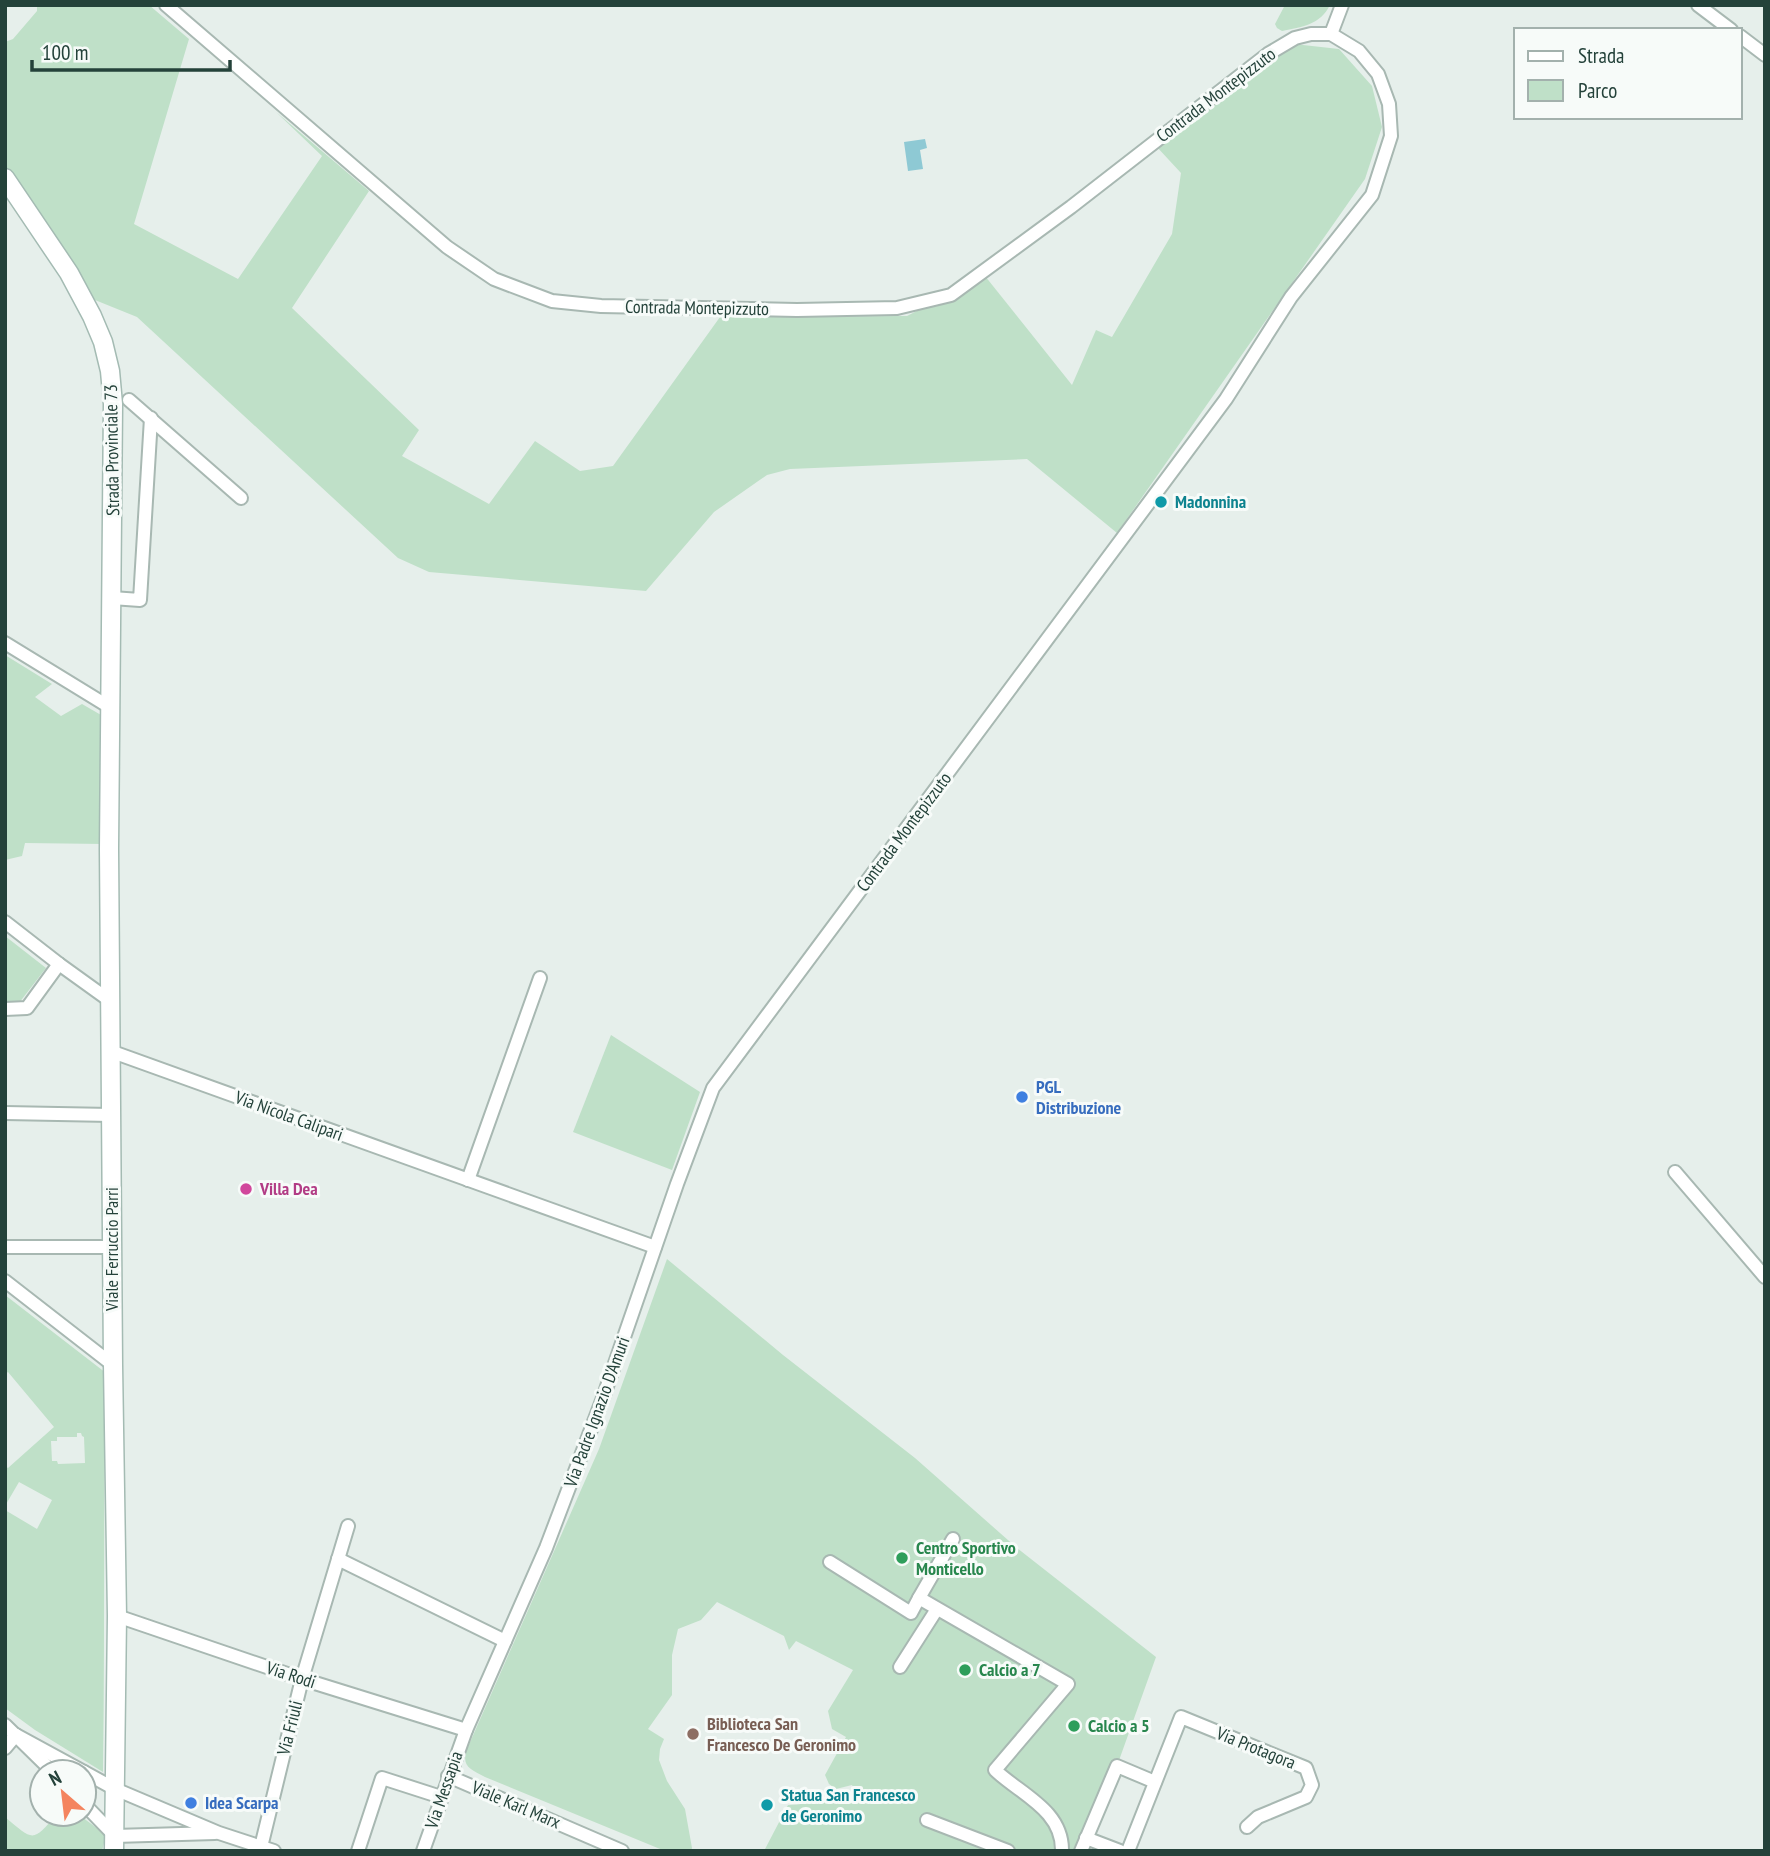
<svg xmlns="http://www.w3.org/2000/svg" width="1770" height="1856" viewBox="0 0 1770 1856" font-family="'PT Sans Narrow',sans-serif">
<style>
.green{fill:#bfe0c8;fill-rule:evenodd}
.water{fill:#8ec9d4}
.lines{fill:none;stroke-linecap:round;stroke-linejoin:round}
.street-casing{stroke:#a8b8b2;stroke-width:16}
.secondary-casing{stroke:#a4bbb3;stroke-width:21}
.street{stroke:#fff;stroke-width:12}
.secondary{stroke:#fff;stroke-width:18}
.culture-dot{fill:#0f9aa8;stroke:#f7fbf9;stroke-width:2.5}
.shop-dot{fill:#3f7fe0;stroke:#f7fbf9;stroke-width:2.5}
.hotel-dot{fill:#d1479c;stroke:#f7fbf9;stroke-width:2.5}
.leisure-dot{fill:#2e9e5b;stroke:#f7fbf9;stroke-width:2.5}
.education-dot{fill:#8d6e63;stroke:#f7fbf9;stroke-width:2.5}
.labels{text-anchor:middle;stroke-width:6;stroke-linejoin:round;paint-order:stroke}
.street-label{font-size:18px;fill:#24423a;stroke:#f7fbf9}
.culture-label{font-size:18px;font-weight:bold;fill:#0d838f;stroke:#f7fbf9;text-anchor:start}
.shop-label{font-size:18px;font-weight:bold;fill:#366cbe;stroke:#f7fbf9;text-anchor:start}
.hotel-label{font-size:18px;font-weight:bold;fill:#b23c85;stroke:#f7fbf9;text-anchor:start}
.leisure-label{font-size:18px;font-weight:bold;fill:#27864d;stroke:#f7fbf9;text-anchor:start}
.education-label{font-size:18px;font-weight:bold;fill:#785e54;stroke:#f7fbf9;text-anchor:start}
</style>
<rect width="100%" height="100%" fill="#e6efeb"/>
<g class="green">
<path d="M37,5H149L189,39L134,224L238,279L322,156L276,112L369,191L292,308L419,430L402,456L489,504L535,441L580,471L613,466L720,317L907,316L985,276L1072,385L1096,330L1112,337L1172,234L1181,173L1156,146L1294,44L1339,49L1372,86L1382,127L1365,179L1117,533L1027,459L790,469L767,475L714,512L646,591L429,572L398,558L137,317L90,298L5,178V42L13,39L37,11Z"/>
<path d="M1285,5H1330C1320,25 1302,27 1282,31L1277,28L1275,24Z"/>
<path d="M5,655L52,684L35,697L61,716L82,704L101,715L104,844L25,843L22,856L5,860Z"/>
<path d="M5,936L46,968L19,1003H5Z"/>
<path d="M611,1035L700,1092L672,1170L573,1132Z"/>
<path d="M667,1259L783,1355L915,1458L1017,1548L1156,1657L1117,1766L1081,1851H764L788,1805C812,1804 832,1799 855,1791L852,1785L836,1789L829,1784L825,1775L846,1737L832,1729L828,1711L853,1670L796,1641L789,1650L784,1636L717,1602L701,1620L678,1629L672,1655V1695L648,1729L664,1739L660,1749L659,1760L667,1781L685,1809L692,1848L691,1851H665L485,1777C470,1769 461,1766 467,1749L599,1449Z"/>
<path d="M5,1295L106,1373C103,1506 105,1639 103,1772L35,1730L5,1708V1510L37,1529L52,1500L19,1482L5,1506V1466L8,1468L54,1427L8,1372L5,1374ZM77,1433H81L82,1436L84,1437L85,1463L58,1464L57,1461H52L51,1441H57V1437H77Z"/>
<path d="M57,1814H78L106,1835L102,1851H5V1817C34,1841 32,1843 57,1814Z"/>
</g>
<path class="water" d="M925,139L927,148L920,150L923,169L908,171L904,142Z"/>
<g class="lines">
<g class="street-casing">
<g id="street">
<path d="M166,5L447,247L494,279L552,301L601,306L797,310L897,308L951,295L1071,207L1268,54L1295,38L1311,34H1331L1359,51L1378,74L1389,104L1391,136L1372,195L1291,297L1226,399L713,1088L677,1184L603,1398L546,1548L466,1730L423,1851"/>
<path d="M1698,5L1731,30"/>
<path d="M1331,34L1342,5"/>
<path d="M1740,36L1765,55"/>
<path d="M129,400L241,498"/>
<path d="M112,598L140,600L151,418"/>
<path d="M5,643L111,708"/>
<path d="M5,922L59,964L109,1000"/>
<path d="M5,1009L27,1008L59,964"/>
<path d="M110,1051L655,1247"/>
<path d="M5,1113L111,1115"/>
<path d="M1675,1172L1765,1277"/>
<path d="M468,1180L540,978"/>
<path d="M5,1247H113"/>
<path d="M5,1281L113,1365"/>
<path d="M338,1559L505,1641"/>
<path d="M830,1562L911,1613L919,1598L1068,1684L995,1770C1020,1794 1063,1810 1062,1851"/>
<path d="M919,1598L953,1539"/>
<path d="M117,1616L302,1679L466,1730"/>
<path d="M900,1667L937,1609"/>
<path d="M5,1725L53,1772"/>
<path d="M16,1735L84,1772"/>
<path d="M5,1748L16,1735"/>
<path d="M84,1772L115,1789L219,1833L274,1851"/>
<path d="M448,1776L622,1851"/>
<path d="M84,1804L115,1836L215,1833"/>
<path d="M927,1820L1008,1851"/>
<path d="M1086,1838L1120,1851"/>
<path d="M260,1851L302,1679L348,1526"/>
<path d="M358,1851L382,1778L441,1797"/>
<path d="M1081,1851L1117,1766L1155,1782"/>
<path d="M1128,1851L1181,1717L1306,1768L1312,1785L1306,1797L1258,1817L1247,1827"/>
</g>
</g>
<g class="secondary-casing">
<path id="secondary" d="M5,178L69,273L92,316L103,342L110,371L113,404L109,849L113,1365L117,1616L114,1851"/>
</g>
<use href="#street" class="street"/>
<use href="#secondary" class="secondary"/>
</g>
<g class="culture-dot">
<circle cx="1161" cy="502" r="7"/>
<circle cx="767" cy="1805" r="7"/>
</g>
<g class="shop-dot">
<circle cx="1022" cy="1097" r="7"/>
<circle cx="191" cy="1803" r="7"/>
</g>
<circle class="hotel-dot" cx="246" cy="1189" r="7"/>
<g class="leisure-dot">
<circle cx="902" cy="1558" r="7"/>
<circle cx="965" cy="1670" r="7"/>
<circle cx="1074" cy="1726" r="7"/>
</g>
<circle class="education-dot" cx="693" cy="1734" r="7"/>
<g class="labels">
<g class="street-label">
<text transform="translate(1216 95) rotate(-37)" y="6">Contrada Montepizzuto</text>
<text transform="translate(697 308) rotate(1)" y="6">Contrada Montepizzuto</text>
<text transform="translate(112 450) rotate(-91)" y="6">Strada Provinciale 73</text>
<text transform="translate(904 832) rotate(-53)" y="6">Contrada Montepizzuto</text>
<text transform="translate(289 1116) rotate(20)" y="6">Via Nicola Calipari</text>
<text transform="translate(112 1249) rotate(-90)" y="6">Viale Ferruccio Parri</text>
<text transform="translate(597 1412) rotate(-70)" y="6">Via Padre Ignazio D'Amuri</text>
<text transform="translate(291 1675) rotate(18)" y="6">Via Rodi</text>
<text transform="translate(290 1728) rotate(-76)" y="6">Via Friuli</text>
<text transform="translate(1256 1748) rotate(22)" y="6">Via Protagora</text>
<text transform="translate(444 1790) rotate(-71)" y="6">Via Messapia</text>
<text transform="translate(516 1805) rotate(23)" y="6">Viale Karl Marx</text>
</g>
<g class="culture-label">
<text x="1175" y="508">Madonnina</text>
<text x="781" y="1801">Statua San Francesco<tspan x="781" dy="21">de Geronimo</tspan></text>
</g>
<g class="shop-label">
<text x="1036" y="1093">PGL<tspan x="1036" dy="21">Distribuzione</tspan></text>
<text x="205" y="1809">Idea Scarpa</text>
</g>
<g class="hotel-label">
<text x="260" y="1195">Villa Dea</text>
</g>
<g class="leisure-label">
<text x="916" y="1554">Centro Sportivo<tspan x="916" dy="21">Monticello</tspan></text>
<text x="979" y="1676">Calcio a 7</text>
<text x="1088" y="1732">Calcio a 5</text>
</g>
<g class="education-label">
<text x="707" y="1730">Biblioteca San<tspan x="707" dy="21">Francesco De Geronimo</tspan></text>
</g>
</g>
<rect width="1770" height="1856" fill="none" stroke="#24423a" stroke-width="14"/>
<rect x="1514" y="28" width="228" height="91" fill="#f7fbf9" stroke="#a3b1ad" stroke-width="2"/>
<rect x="1528" y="51" width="35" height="10" fill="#ffffff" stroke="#a3b1ad" stroke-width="2"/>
<text x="1578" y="63" font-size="21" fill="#24423a">Strada</text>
<rect x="1528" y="80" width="35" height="21" fill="#bfe0c8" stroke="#a3b1ad" stroke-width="2"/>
<text x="1578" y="98" font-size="21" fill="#24423a">Parco</text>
<g transform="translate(63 1793) rotate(332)"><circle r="33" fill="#f7fbf9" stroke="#a3b1ad" stroke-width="2"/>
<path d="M0-5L12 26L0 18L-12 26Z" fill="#f4845f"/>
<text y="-10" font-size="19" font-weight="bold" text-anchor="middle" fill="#24423a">N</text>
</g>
<path d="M32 60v10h198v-10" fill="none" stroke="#24423a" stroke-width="3.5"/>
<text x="42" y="60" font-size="21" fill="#24423a" stroke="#f7fbf9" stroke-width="5" paint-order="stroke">100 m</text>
</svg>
